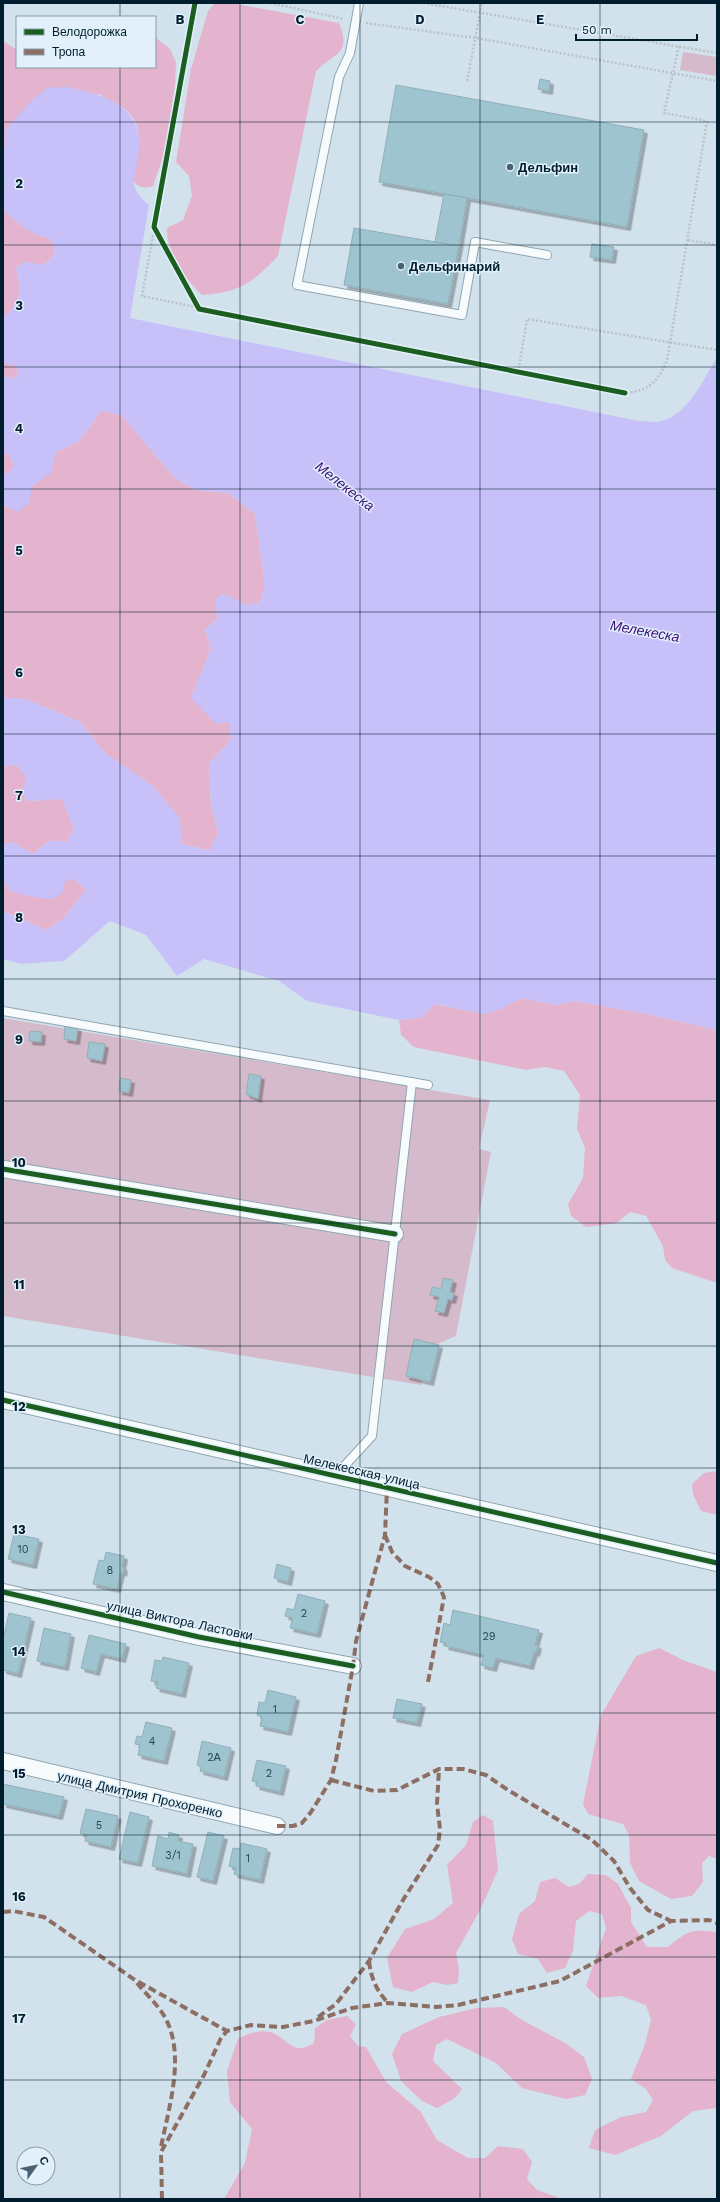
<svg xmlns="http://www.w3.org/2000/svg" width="720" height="2202" viewBox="0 0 720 2202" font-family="'Work Sans',sans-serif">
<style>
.green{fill:#d5bacb}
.forest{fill:#e4b3ce}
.water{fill:#c8c0f8}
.building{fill:#9ec4cf;stroke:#92aeb8;filter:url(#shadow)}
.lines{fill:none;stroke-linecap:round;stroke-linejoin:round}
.service-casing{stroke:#8ea6b3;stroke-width:10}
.minor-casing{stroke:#8ea6b3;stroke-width:18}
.path{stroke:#bac2c8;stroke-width:2.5;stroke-dasharray:2 2;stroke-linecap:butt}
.service{stroke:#f8fbfc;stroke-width:8}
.minor{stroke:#f8fbfc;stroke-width:16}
.quiet{stroke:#8d6e63;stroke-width:4;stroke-dasharray:8 4;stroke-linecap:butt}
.cycleway-casing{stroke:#e1f0fa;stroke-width:8}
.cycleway{stroke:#1b5e20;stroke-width:5}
.grid{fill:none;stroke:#001d2e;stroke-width:1;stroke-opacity:0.55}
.poi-dot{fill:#4a6271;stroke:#e1f0fa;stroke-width:1.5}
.labels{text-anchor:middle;stroke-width:3;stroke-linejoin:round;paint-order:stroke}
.number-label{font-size:11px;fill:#284756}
.poi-label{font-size:13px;font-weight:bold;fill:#001d2e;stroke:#e1f0fa;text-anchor:start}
.street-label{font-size:13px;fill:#001d2e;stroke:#e1f0fa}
.water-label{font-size:14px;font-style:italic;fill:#3d0c7a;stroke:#e1f0fa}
.grid-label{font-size:13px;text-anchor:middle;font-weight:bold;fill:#001d2e;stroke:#e1f0fa;stroke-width:3;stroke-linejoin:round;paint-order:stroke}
</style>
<defs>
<filter id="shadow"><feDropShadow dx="3.5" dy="3.5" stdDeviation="0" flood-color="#0004"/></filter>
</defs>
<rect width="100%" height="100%" fill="#d2e2ed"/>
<g class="green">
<path d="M683,52L717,57V76L680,70Z"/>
<path d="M3,1018L490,1100L479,1149L491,1152L456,1336L428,1348L421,1385L3,1316Z"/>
</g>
<g class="forest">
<path d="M215,3H231L339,23C352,55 335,52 316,71L278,256C252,283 241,292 202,295C185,279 166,252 167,228L183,220L192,196L189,176L176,162L191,69L208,11Z"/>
<path d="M155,37L170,49L176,62L175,85L166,148L153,186C144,189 139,188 132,180C137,160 146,128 128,112C120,104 108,100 99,94L6,130L5,147L3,149V41L17,50V67H155Z"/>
<path d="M3,209C19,224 28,233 49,238L55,247L53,257L43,265L23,262L16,268C21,290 23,297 7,315H3Z"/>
<path d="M3,362L16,366L18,375L13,378L3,377Z"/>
<path d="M102,410L122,416L175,478L195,490L228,493L255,514L265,585L260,603L247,605L223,594L217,619L205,629L211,649L191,698L230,722L231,740L209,764L211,804L218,833L210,851L182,844L153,786L105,753L80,722L23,698H3V504L5,506L50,473L56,452L78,442Z"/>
<path d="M3,453L9,454L14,466L8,473L3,475Z"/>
<path d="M16,765L27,776L23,792L27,801L62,799L74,829L67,842L49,841L33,854L14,843L3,844V766Z"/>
<path d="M3,879L10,891L74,879L86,890L63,919L46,930L3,911Z"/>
<path d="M522,998L554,1005L576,1001L652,1015L717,1030V1283L672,1268L665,1260L663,1246L646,1216L630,1212L617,1223L586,1227L571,1216L568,1204L583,1178L585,1148L577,1129L580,1095L564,1071L545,1067L526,1070L414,1047L401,1035L399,1020L421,1018L434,1004L484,1014L499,1010Z"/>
<path d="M717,1471V1515L701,1511L693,1494L692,1484L704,1473Z"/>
<path d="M659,1648L685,1661L717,1672V1859L709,1856L702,1863L703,1882L692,1896L671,1899L639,1881L630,1863L629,1835L623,1824L588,1814L583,1804L601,1715L636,1656Z"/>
<path d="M483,1815L493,1821L498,1870L480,1910L456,1953L459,1969L458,1983L447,1985L433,1982L412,1992L393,1987L387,1958L405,1929L434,1919L453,1903L447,1865L466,1845L473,1822Z"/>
<path d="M588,1874L606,1875L618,1884L631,1908V1922L647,1947H668C689,1930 690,1929 717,1932V2108L693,2111L661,2136L615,2155L589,2148L595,2130L621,2117L646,2112L653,2100L645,2088L631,2079L645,2044L651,2020L646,2005L621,1996L598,1998L586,1986L606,1928L602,1914L589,1911L576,1921L573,1951L565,1968L547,1973L538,1959L518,1954L512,1939L519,1914L535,1901L540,1882L555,1878L569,1887L579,1884Z"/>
<path d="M504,2007L522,2020L567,2044L584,2057L592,2079L585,2095L566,2099L522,2088L496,2063L447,2039L436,2045L433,2061L462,2089L455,2098L437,2108L422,2101L401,2081L392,2054L402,2034L439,2017L476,2008Z"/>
<path d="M347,2016L356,2024L350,2036L358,2046L366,2047L386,2082L420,2111L437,2140L468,2158H485L498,2146L523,2149L532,2162L527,2179L537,2190L563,2199H224L245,2163L252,2129L230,2102L227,2071L238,2039C248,2033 264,2028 275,2034C291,2043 294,2055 314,2043L315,2028L327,2020Z"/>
</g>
<path class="water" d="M68,87C103,95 143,105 139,150C137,177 124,184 149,205L130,318L639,421C645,421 652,422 658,422C689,416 702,380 717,358V1030L652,1015L576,1001L554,1005L522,998L499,1010L484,1014L435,1004L421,1018L399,1020L307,1001L279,981L204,959L177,976L146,935L110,921L64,961L21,964L3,959V911L46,930L63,919L86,890L74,879L65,881L63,892L53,899L32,897L10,891L3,879V844L14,843L33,854L49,841L67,842L74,829L62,799L27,801L23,792L26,776L16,765L3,766V698H23L80,722L105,753L153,786L180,818L182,844L209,851L218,833L211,804L209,764L231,740L230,722L216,724L191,698L211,649L205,629L217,619L215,599L223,594L247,605L260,603L265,585L255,514L228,493L195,490L175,478L122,416L102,410L78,442L56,452L51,473L32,486L29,503L18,512L3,504V475L8,473L14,466L9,454L3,453V377L13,378L18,375L16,366L3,362V315H7C23,297 21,290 16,268L23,262L43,265L53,257L55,247L49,238C27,233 19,224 3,209V149L5,147L6,130L32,100L47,88Z"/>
<g class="building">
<path d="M540,79L550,81L549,91L538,89Z"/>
<path d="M396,85L644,130L627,227L379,182Z"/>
<path d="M444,194L467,198L459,246L435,242Z"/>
<path d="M354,228L459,246L448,304L344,285Z"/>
<path d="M592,244L614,247L612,260L590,257Z"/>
<path d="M65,1026L78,1028L76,1041L64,1039Z"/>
<path d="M30,1031L42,1032L41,1042L29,1041Z"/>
<path d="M89,1042L105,1044L102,1061L87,1058Z"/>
<path d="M249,1074L261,1076L258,1099L246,1094Z"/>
<path d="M120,1078L131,1080L129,1093L119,1091Z"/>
<path d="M443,1278L453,1280L450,1292L454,1293L452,1300L448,1299L444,1313L435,1311L439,1297L430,1295L432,1287L441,1289Z"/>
<path d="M414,1339L439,1345L430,1382L406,1376Z"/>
<path d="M14,1534L39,1539L33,1565L8,1559Z"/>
<path d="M106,1552L124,1556L122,1567H124L123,1573L121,1572L117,1589L93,1584L99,1560L104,1561Z"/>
<path d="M277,1564L291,1568L288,1582L274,1578Z"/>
<path d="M298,1594L325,1601L317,1634L290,1628L293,1618L285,1616L287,1608L294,1610Z"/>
<path d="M453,1610L539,1630L535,1645H538L536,1653L534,1652L530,1666L496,1658L493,1668L481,1665L484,1655L445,1646L446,1643L440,1642L444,1623L450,1625Z"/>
<path d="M9,1613L31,1618L18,1674L3,1670V1639Z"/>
<path d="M44,1628L71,1634L65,1667L37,1661Z"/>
<path d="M89,1635L126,1644L122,1659L101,1654L96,1672L81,1668Z"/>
<path d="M163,1657L189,1663L182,1694L156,1688L158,1682L151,1681L155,1660L162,1661Z"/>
<path d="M268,1690L296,1697L288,1732L260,1726L262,1717L257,1715L259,1702L265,1703Z"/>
<path d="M397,1699L422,1704L417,1723L393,1718Z"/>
<path d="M146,1722L172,1728L164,1761L138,1755L140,1745L135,1744L137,1736L142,1737Z"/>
<path d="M202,1741L231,1748L224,1777L200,1771L201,1767L197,1765Z"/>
<path d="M257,1760L286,1766L280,1792L256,1786L257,1782L252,1781Z"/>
<path d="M3,1784L64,1797L59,1816L3,1804Z"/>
<path d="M86,1809L118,1816L111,1847L85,1841L87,1835L80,1833Z"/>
<path d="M130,1812L149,1817L138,1863L119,1859Z"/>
<path d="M169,1832L179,1835L178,1841L193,1844L187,1874L152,1866L158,1836L168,1839Z"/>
<path d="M208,1832L224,1836L213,1881L197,1877Z"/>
<path d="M241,1843L267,1849L260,1880L234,1874L236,1868L229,1866L233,1848L240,1849Z"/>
</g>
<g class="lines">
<g class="service-casing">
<g id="service">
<path d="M359,3L350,53L339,77L297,285L462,315L475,242L547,255"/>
<path d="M3,1011L428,1085"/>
<path d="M335,1476L372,1436L412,1082"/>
</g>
</g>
<g class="minor-casing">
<g id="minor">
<path d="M3,1169L395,1234"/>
<path d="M3,1400L717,1563"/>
<path d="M3,1592L199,1637L353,1666"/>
<path d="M3,1761L277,1826"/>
</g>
</g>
<g class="path">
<path d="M195,3L142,296L518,373L625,393C649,391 657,382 667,361L707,121L664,113L679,46"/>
<path d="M270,3L344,19"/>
<path d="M423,3L717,53"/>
<path d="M366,23L476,38L717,81"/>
<path d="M467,81L482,3"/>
<path d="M688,240L717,245"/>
<path d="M518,373L527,319L717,350"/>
</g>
<use href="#service" class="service"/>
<use href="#minor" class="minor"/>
<g class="quiet">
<path d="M385,1535L392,1552L405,1566L429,1577L438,1584L444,1597L428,1682"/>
<path d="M331,1780L374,1791L397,1790L439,1769H463L486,1775L508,1790L592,1840L614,1861L630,1888L648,1910L671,1921"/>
<path d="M277,1826H293L302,1823L311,1812L331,1780L336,1760L353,1666L356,1641L385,1535L387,1488"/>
<path d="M3,1912L13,1911L44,1917L135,1980L227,2031"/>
<path d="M369,1961C371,1978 376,1990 388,2003"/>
<path d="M137,1983C145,1993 156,2003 163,2014C187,2052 169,2106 161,2147"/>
<path d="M318,2017L336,2004L369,1961L403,1900L438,1845L440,1829L437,1804L439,1769"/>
<path d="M162,2199L161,2152L204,2075L221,2038L227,2031L251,2025L283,2027L314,2021L352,2008L388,2003L436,2007L458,2005L560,1981L671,1921L709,1920L717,1923"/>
</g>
<g class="cycleway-casing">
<g id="cycleway">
<path d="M195,3L154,227L199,309L625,393"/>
<path d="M3,1169L395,1234"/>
<path d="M3,1400L717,1563"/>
<path d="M3,1592L199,1637L353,1666"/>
</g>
</g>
<use href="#cycleway" class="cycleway"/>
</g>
<path class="grid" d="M120,3V17M240,3V2199M360,3V2199M480,3V2199M600,3V2199M120,67V2199M3,122H717M3,245H717M3,367H717M3,489H717M3,612H717M3,734H717M3,856H717M3,979H717M3,1101H717M3,1223H717M3,1346H717M3,1468H717M3,1590H717M3,1713H717M3,1835H717M3,1957H717M3,2080H717"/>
<g class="poi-dot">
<circle cx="510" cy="167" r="4"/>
<circle cx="401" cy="266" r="4"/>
</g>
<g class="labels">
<g class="number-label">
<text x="23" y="1553">10</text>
<text x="110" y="1574">8</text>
<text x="304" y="1617">2</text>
<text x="489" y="1640">29</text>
<text x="275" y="1713">1</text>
<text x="152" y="1745">4</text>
<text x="214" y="1761">2А</text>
<text x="269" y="1777">2</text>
<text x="99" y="1829">5</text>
<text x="173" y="1859">3/1</text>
<text x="248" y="1862">1</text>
</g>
<g class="poi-label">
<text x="518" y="172">Дельфин</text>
<text x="409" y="271">Дельфинарий</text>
</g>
<g class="street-label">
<text transform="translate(362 1471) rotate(13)" y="5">Мелекесская улица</text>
<text transform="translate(180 1620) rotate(12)" y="5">улица Виктора Ластовки</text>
<text transform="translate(140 1794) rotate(13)" y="5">улица Дмитрия Прохоренко</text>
</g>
<g class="water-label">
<text transform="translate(345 486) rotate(38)" y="5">Мелекеска</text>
<text transform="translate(645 631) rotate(10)" y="5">Мелекеска</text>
</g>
</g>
<g class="grid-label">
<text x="180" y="24">B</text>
<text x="300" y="24">C</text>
<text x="420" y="24">D</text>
<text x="540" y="24">E</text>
<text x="19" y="188">2</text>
<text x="19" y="310">3</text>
<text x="19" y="433">4</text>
<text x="19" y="555">5</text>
<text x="19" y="677">6</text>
<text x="19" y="800">7</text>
<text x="19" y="922">8</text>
<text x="19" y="1044">9</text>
<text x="19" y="1167">10</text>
<text x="19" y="1289">11</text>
<text x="19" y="1411">12</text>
<text x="19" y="1534">13</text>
<text x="19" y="1656">14</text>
<text x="19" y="1778">15</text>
<text x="19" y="1901">16</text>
<text x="19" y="2023">17</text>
</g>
<rect width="720" height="2202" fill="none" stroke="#001d2e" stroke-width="8"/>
<rect x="16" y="16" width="140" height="52" fill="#e1f0fa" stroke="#879ca8"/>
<rect x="24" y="29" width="20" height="6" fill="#1b5e20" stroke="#879ca8"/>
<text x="52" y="36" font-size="12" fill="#001d2e">Велодорожка</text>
<rect x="24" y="49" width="20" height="6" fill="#8d6e63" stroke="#879ca8"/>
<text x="52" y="56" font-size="12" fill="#001d2e">Тропа</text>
<g transform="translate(36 2166) rotate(57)"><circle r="19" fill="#e1f0fa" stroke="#879ca8"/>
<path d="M0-3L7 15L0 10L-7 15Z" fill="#4a6271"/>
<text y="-6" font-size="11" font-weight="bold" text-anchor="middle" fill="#001d2e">С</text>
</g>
<path d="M576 34v6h121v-6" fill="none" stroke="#001d2e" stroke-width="2"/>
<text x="582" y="34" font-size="12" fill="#001d2e" stroke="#e1f0fa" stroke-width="3" paint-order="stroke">50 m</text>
</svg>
